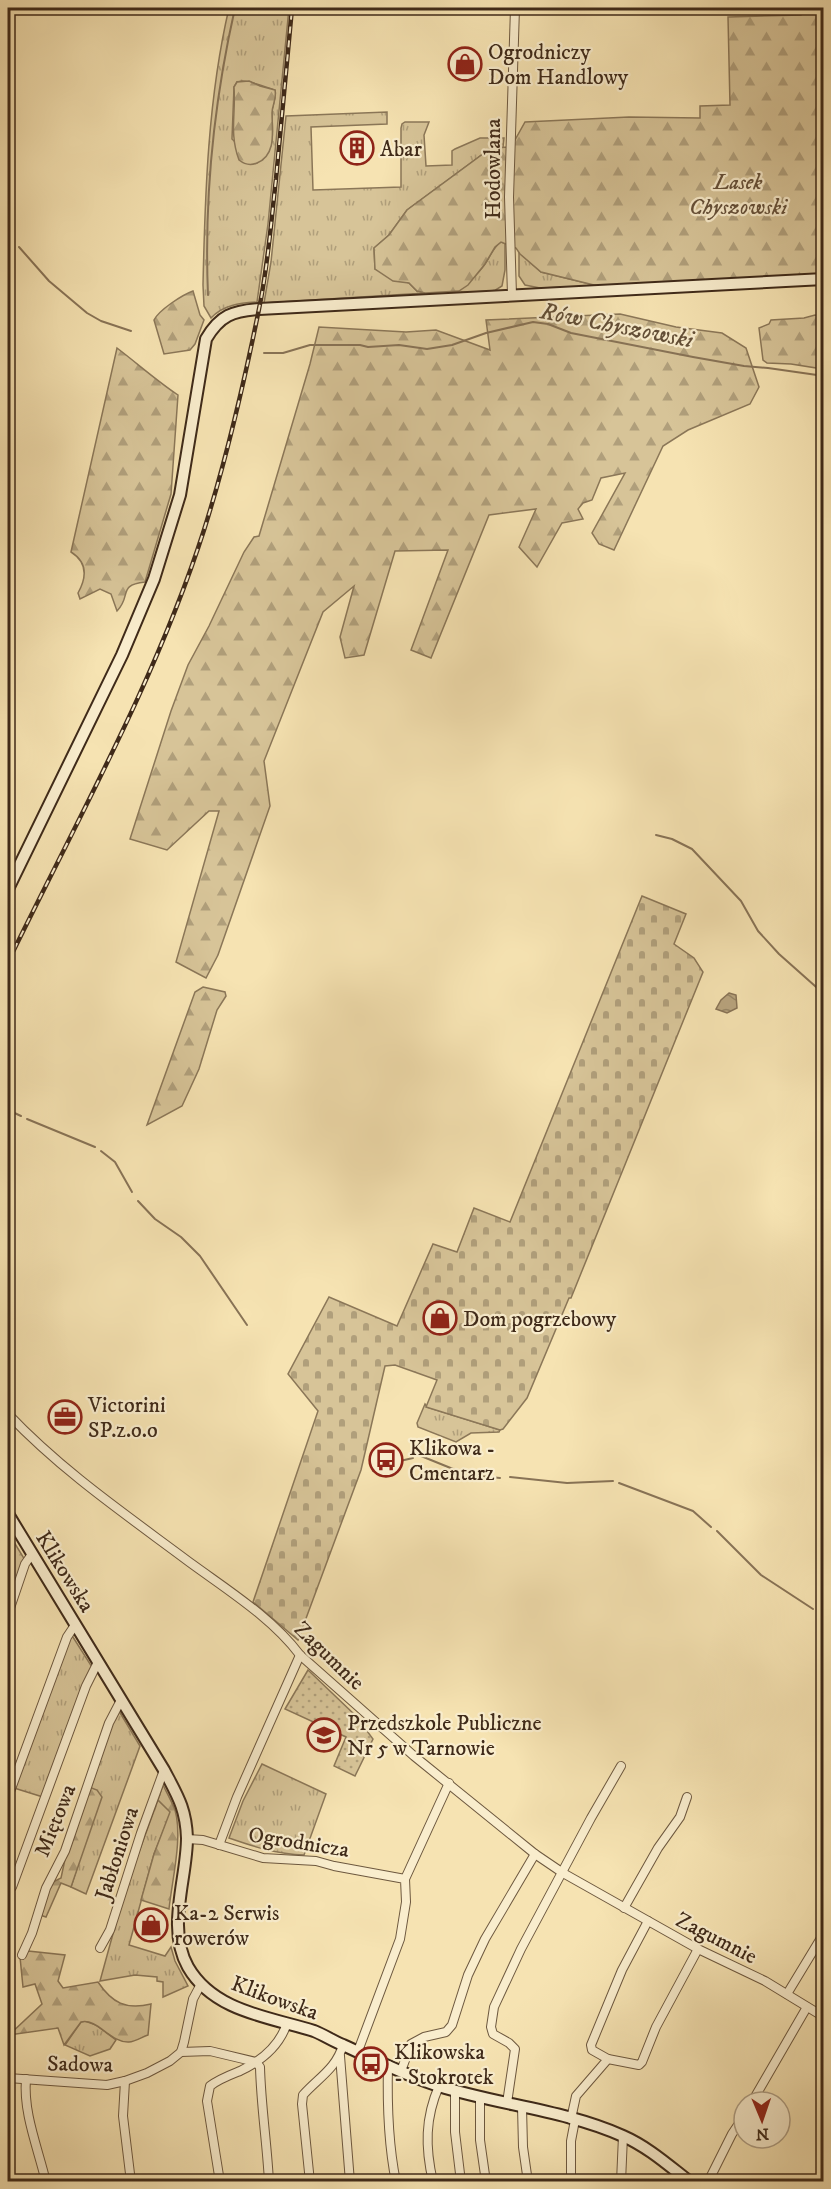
<svg xmlns="http://www.w3.org/2000/svg" width="831" height="2189" viewBox="0 0 831 2189" font-family="'IM FELL DW Pica',serif">
<style>
.grass{fill:url(#grass-tufts);stroke:#8b7758;stroke-width:1.5;fill-rule:evenodd}
.forest{fill:url(#forest-firs);stroke:#8b7758;stroke-width:1.5}
.cemetery{fill:url(#cemetery-stones);stroke:#8b7758;stroke-width:1.5}
.park{fill:url(#park-dots);stroke:#8b7758;stroke-width:1.5}
.water{fill:url(#water-waves);stroke:#887356;stroke-width:1.5}
.lines{fill:none;stroke-linecap:round;stroke-linejoin:round}
.stream{stroke:#887356;stroke-width:2}
.street-casing{stroke:#6d583f;stroke-width:10}
.secondary-casing{stroke:#3f2a19;stroke-width:14}
.street{stroke:#f9edcd;stroke-width:8}
.secondary{stroke:#f9edcd;stroke-width:10}
.rail-casing{stroke:#3f2a19;stroke-width:4.5}
.rail{stroke:#f9edcd;stroke-width:2;stroke-dasharray:7;stroke-linecap:butt}
.labels{text-anchor:middle;stroke-width:4.5;stroke-linejoin:round;paint-order:stroke}
.poi-label{font-size:22px;fill:#3f2a19;stroke:#f9edcd;text-anchor:start}
.street-label{font-size:22px;fill:#3f2a19;stroke:#f9edcd}
.park-label{font-size:22px;font-style:italic;fill:#655039;stroke:#f9edcd}
.water-label{font-size:24px;font-style:italic;fill:#634f37;stroke:#f9edcd}
</style>
<defs>
<pattern id="grass-tufts" width="24" height="20" patternUnits="userSpaceOnUse" patternTransform="scale(1.5)"><rect width="24" height="20" fill="#d7c498"/><path d="M3 7l-1-3M5 7V3M7 7l1-3M15 17l-1-3M17 17v-4M19 17l1-3" fill="none" stroke="#b09f7b"/></pattern>
<pattern id="forest-firs" width="22" height="20" patternUnits="userSpaceOnUse" patternTransform="scale(1.5)"><rect width="22" height="20" fill="#d7c498"/><path d="M5 1l3.5 6h-7zM16 11l3.5 6h-7z" fill="#b09f7b"/></pattern>
<pattern id="cemetery-stones" width="16" height="16" patternUnits="userSpaceOnUse" patternTransform="scale(1.5)"><rect width="16" height="16" fill="#d7c498"/><path d="M2 7V4a2 2 0 0 1 4 0v3zM10 15v-3a2 2 0 0 1 4 0v3z" fill="#b09f7b"/></pattern>
<pattern id="park-dots" width="8" height="8" patternUnits="userSpaceOnUse" patternTransform="scale(1.5)"><rect width="8" height="8" fill="#d7c498"/><path d="M2 2h.1M6 6h.1" fill="none" stroke="#b09f7b" stroke-width="1.8" stroke-linecap="round"/></pattern>
<pattern id="water-waves" width="16" height="10" patternUnits="userSpaceOnUse" patternTransform="scale(1.5)"><rect width="16" height="10" fill="#b8a47e"/><path d="M0 5q4-4 8 0t8 0" fill="none" stroke="#978666"/></pattern>
</defs>
<rect width="100%" height="100%" fill="#f6e3b2"/>
<filter id="stains"><feTurbulence type="fractalNoise" baseFrequency=".00333" numOctaves="4"/><feColorMatrix values="0 0 0 0 .2 0 0 0 0 .09 0 0 0 0 .02 0 0 0 .5 -.17"/></filter>
<radialGradient id="worn" r=".72"><stop offset=".6" stop-color="#630" stop-opacity="0"/><stop offset="1" stop-color="#630" stop-opacity=".3"/></radialGradient>
<g class="grass">
<path d="M229,8H289L268,224L257,302C240,303 223,305 211,318L204,306L203,285C205,193 208,98 229,8ZM242,81C250,81 266,87 275,90C277,98 272,104 272,113C272,134 277,149 257,163L232,139L234,87L237,82Z"/>
<path d="M387,112V124L311,127L313,190L401,187V128L402,124L405,122H429L424,135L426,166L452,165V151L455,149L480,138H504L503,147L491,148L407,210L389,235L374,248L375,269L409,283L417,291L425,293L264,303L271,262L286,116Z"/>
<path d="M501,242L505,243V270L502,286L494,291L447,293C462,290 478,275 487,261C491,254 494,247 501,242Z"/>
<path d="M519,252L541,272L598,286L540,288L525,285L519,276Z"/>
<path d="M425,1404L427,1407L500,1430L499,1432L471,1433L456,1442L418,1427L417,1423Z"/>
<path d="M71,1634L92,1667L43,1797L14,1788Z"/>
<path d="M119,1711L140,1746L86,1894L71,1887L83,1849L89,1787L111,1725Z"/>
<path d="M262,1764L326,1794L304,1855C276,1854 255,1847 229,1838L243,1801Z"/>
<path d="M158,1800L171,1812L154,1854L129,1945L165,1956L171,1947L175,1961L188,1986L163,1997V1982L157,1981V1977L135,1975L100,1981L125,1890Z"/>
<path d="M85,2021L96,2025L116,2040L110,2049L90,2056L65,2045L81,2022Z"/>
</g>
<g class="forest">
<path d="M801,8H823V272L817,275L598,286L541,272L520,254L516,248L501,242L495,247L485,264L468,285L459,291L425,293L417,291L409,283L393,281L375,269L374,248L389,235L407,210L491,148L511,147L525,122L629,117L700,118V106L730,105L728,17L801,15Z"/>
<path d="M249,81L260,86L275,90C277,99 272,105 272,113C272,130 277,155 257,163C250,166 244,164 239,160C229,133 236,114 234,87L237,82Z"/>
<path d="M193,291L200,315L204,320L195,344L190,350L164,354L154,320C159,310 182,295 193,291Z"/>
<path d="M620,314L676,327L722,333L746,348L759,387L750,404L688,430L663,446L614,550L599,544L592,533L625,473L601,478L592,500L583,503L578,509L583,519L562,523L537,567L519,547L536,509L489,515L431,658L411,650L448,550L395,551L364,655L345,658L340,637L354,586L323,612L264,761L270,806L218,955L206,978L176,962L219,811H209L167,850L130,839L171,711L188,665L209,626L244,552L254,537L259,536L310,364L319,327L406,332L436,330L490,350L486,320Z"/>
<path d="M815,315L823,317V369L791,364L767,363L763,360L759,328L769,324L771,320L804,318Z"/>
<path d="M117,348C138,364 157,381 178,395L171,494L145,582C117,585 132,596 117,611L111,594L100,589L80,599L78,593C87,577 87,562 71,552Z"/>
<path d="M203,987L225,992L226,996L217,1010L199,1069L182,1106L147,1125L195,992Z"/>
<path d="M9,1534L25,1560L8,1605V1539Z"/>
<path d="M163,1785C167,1793 172,1802 175,1810C183,1837 172,1880 169,1909L141,1900L154,1854L170,1812L158,1800Z"/>
<path d="M89,1787L97,1790L102,1797L71,1887L61,1883L46,1917L40,1915L51,1883L61,1878L67,1850Z"/>
<path d="M28,1951L65,1955L58,1981L63,1988L98,1982C112,2003 126,2010 151,2004L148,2035C142,2037 135,2042 129,2042C110,2043 98,2018 81,2022L64,2045L58,2028L9,2035L42,2004L35,1984L23,1987L20,1957H25Z"/>
</g>
<path class="cemetery" d="M642,896L686,914L674,944L694,958L703,972L571,1298H569L527,1398L503,1429L500,1430L426,1407L437,1380L395,1365L385,1366L361,1470L298,1640L253,1602L318,1411L288,1374L329,1297L397,1326L433,1244L457,1252L474,1208L510,1222Z"/>
<path class="park" d="M308,1670L356,1716L373,1739L355,1776L334,1766L346,1737L285,1709Z"/>
<path class="water" d="M729,993L736,995L737,1008L727,1013L716,1009L721,1000Z"/>
<g class="lines">
<g class="stream">
<path d="M19,247L49,281L87,313L101,321L131,331"/>
<path d="M208,295C204,199 214,101 235,8"/>
<path d="M264,353H283L310,345H360L368,347L399,345L427,349L452,345L486,333L533,322L548,324L571,333L693,357L744,366L768,368L824,376"/>
<path d="M656,835L672,839L692,849L741,901L758,931L779,954L824,994"/>
<path d="M8,1110L21,1116"/>
<path d="M27,1119L95,1147"/>
<path d="M101,1151L115,1162L132,1192"/>
<path d="M138,1201L155,1219L181,1237L200,1256L247,1325"/>
<path d="M421,1456L458,1471"/>
<path d="M373,1471L400,1461L413,1458"/>
<path d="M469,1475L500,1478"/>
<path d="M510,1477L567,1483L613,1481"/>
<path d="M619,1483L693,1511L711,1527"/>
<path d="M717,1531L761,1575L813,1609"/>
<path d="M821,1611H824"/>
</g>
<g class="street-casing">
<g id="street">
<path d="M512,295L509,197L515,8"/>
<path d="M8,1414C63,1472 128,1516 192,1564C229,1591 272,1618 300,1655L414,1756L535,1854L563,1873L698,1949L765,1981L824,2017"/>
<path d="M8,1614L25,1564L32,1554"/>
<path d="M8,1797L67,1637L75,1625"/>
<path d="M187,1839L203,1840L263,1858L316,1861L334,1866L405,1879L406,1902L400,1939L358,2051"/>
<path d="M219,1845L237,1797L300,1655"/>
<path d="M405,1879L449,1783"/>
<path d="M12,1887L86,1686L98,1662"/>
<path d="M624,1908L658,1848L680,1817L687,1797"/>
<path d="M100,1948L110,1930L141,1833L164,1770"/>
<path d="M22,1955L32,1933L46,1888L65,1851L109,1723L121,1700"/>
<path d="M787,1994L824,1933"/>
<path d="M181,2052L210,2051L256,2062"/>
<path d="M340,2056L350,2182"/>
<path d="M608,2059L639,2065L642,2062L656,2027L698,1949"/>
<path d="M256,2062L260,2067C261,2106 267,2143 269,2182"/>
<path d="M388,2065C387,2105 388,2143 396,2182"/>
<path d="M401,2071L411,2044L424,2037L446,2032L452,2025L468,1975L485,1939L535,1854"/>
<path d="M8,2078L107,2085L125,2081L147,2073L170,2061L181,2052L184,2042L193,1999L201,1984"/>
<path d="M26,2079C23,2113 38,2148 46,2182"/>
<path d="M125,2081L123,2116L131,2182"/>
<path d="M455,2091V2132L461,2182"/>
<path d="M480,2097V2140L486,2182"/>
<path d="M752,2102L807,2007"/>
<path d="M507,2103L515,2049L509,2043L493,2034L491,2027L494,2007L521,1949L591,1818L621,1766"/>
<path d="M522,2107L523,2147L528,2182"/>
<path d="M571,2119L576,2096L608,2059L592,2050L591,2045L622,1970L648,1921"/>
<path d="M220,2182L207,2101L210,2086C219,2079 230,2075 240,2071C261,2061 280,2045 287,2023"/>
<path d="M310,2182L302,2104L303,2095C318,2078 336,2069 343,2045"/>
<path d="M433,2182C425,2147 425,2118 439,2086"/>
<path d="M571,2182V2141L575,2120"/>
<path d="M621,2182L623,2136"/>
<path d="M674,2182L677,2171"/>
<path d="M708,2182L732,2134L744,2116"/>
</g>
</g>
<g class="secondary-casing">
<g id="secondary">
<path d="M8,889L122,655L154,579L180,495L206,339C220,315 233,311 259,309L824,279"/>
<path d="M8,1514L164,1770C177,1795 186,1808 187,1838C187,1879 166,1928 188,1967C214,2012 270,2017 314,2031C324,2035 333,2041 343,2045C374,2059 406,2076 439,2086C499,2105 565,2110 623,2136C648,2147 668,2165 690,2182"/>
</g>
</g>
<use href="#street" class="street"/>
<use href="#secondary" class="secondary"/>
<g class="rail-casing">
<path id="rail" d="M8,962C77,820 156,680 204,530C227,457 244,383 259,309C268,266 271,222 276,179C281,122 287,65 292,8"/>
</g>
<use href="#rail" class="rail"/>
</g>
<defs>
<g id="shop-ring" transform="scale(1.725)"><circle r="9.5" fill="#f9edcd" stroke="#8f2418" stroke-width="1.5"/><path d="M-5-2.5h2.3a2.7 3.5 0 0 1 5.4 0H5L5.5 6h-11ZM-1.5-2.5h3a1.5 2.3 0 0 0-3 0Z" fill="#8f2418"/></g>
<g id="building-ring" transform="scale(1.725)"><circle r="9.5" fill="#f9edcd" stroke="#8f2418" stroke-width="1.5"/><path d="M-4-6H4V6H1V3H-1V6H-4ZM-2.5-4.3h1.7v1.8h-1.7ZM.8-4.3h1.7v1.8H.8ZM-2.5-1h1.7V.8h-1.7ZM.8-1h1.7V.8H.8Z" fill="#8f2418"/></g>
<g id="office-ring" transform="scale(1.725)"><circle r="9.5" fill="#f9edcd" stroke="#8f2418" stroke-width="1.5"/><path d="M-6-3h4V-5.5h4V-3h4V5H-6ZM-1-4.5V-3h2v-1.5ZM-6 0V1H6V0Z" fill="#8f2418"/></g>
<g id="bus-ring" transform="scale(1.725)"><circle r="9.5" fill="#f9edcd" stroke="#8f2418" stroke-width="1.5"/><path d="M-5-6H5V4H4V6H2V4H-2V6H-4V4H-5ZM-3.5-4V0h7V-4ZM-3.5 1.2v1.5H-2V1.2ZM2 1.2v1.5H3.5V1.2Z" fill="#8f2418"/></g>
<g id="school-ring" transform="scale(1.725)"><circle r="9.5" fill="#f9edcd" stroke="#8f2418" stroke-width="1.5"/><path d="M0-5L7-2L0 1L-7-2ZM-4 1L0 2.5L4 1V4Q0 6-4 4Z" fill="#8f2418"/></g>
</defs>
<g fill-rule="evenodd">
<use href="#shop-ring" x="465" y="64"/>
<use href="#building-ring" x="357" y="148"/>
<use href="#shop-ring" x="440" y="1318"/>
<use href="#office-ring" x="65" y="1417"/>
<use href="#bus-ring" x="386" y="1460"/>
<use href="#school-ring" x="324" y="1735"/>
<use href="#shop-ring" x="151" y="1925"/>
<use href="#bus-ring" x="371" y="2064"/>
</g>
<g class="labels">
<g class="poi-label">
<text x="488" y="59">Ogrodniczy<tspan x="488" dy="25">Dom Handlowy</tspan></text>
<text x="380" y="156">Abar</text>
<text x="463" y="1326">Dom pogrzebowy</text>
<text x="88" y="1412">Victorini<tspan x="88" dy="25">SP.z.o.o</tspan></text>
<text x="409" y="1455">Klikowa -<tspan x="409" dy="25">Cmentarz</tspan></text>
<text x="347" y="1730">Przedszkole Publiczne<tspan x="347" dy="25">Nr 5 w Tarnowie</tspan></text>
<text x="174" y="1920">Ka-2 Serwis<tspan x="174" dy="25">rowerów</tspan></text>
<text x="394" y="2059">Klikowska<tspan x="394" dy="25">- Stokrotek</tspan></text>
</g>
<g class="street-label">
<text transform="translate(492 169) rotate(-90)" y="8">Hodowlana</text>
<text transform="translate(66 1571) rotate(58)" y="8">Klikowska</text>
<text transform="translate(330 1655) rotate(44)" y="8">Zagumnie</text>
<text transform="translate(54 1820) rotate(-68)" y="8">Miętowa</text>
<text transform="translate(299 1841) rotate(9)" y="8">Ogrodnicza</text>
<text transform="translate(116 1853) rotate(-72)" y="8">Jabłoniowa</text>
<text transform="translate(717 1937) rotate(27)" y="8">Zagumnie</text>
<text transform="translate(275 1997) rotate(20)" y="8">Klikowska</text>
<text transform="translate(80 2063) rotate(1)" y="8">Sadowa</text>
</g>
<g class="park-label">
<text x="738" y="189">Lasek<tspan x="738" dy="25">Chyszowski</tspan></text>
</g>
<g class="water-label">
<text transform="translate(617 325) rotate(11)" y="8">Rów Chyszowski</text>
</g>
</g>
<rect width="831" height="2189" fill="none" stroke="#f6e3b2" stroke-width="30"/>
<rect x="9" y="9" width="813" height="2171" fill="none" stroke="#3f2a19" stroke-width="3"/>
<rect x="15" y="15" width="801" height="2159" fill="none" stroke="#3f2a19" stroke-width="1.5"/>
<g transform="translate(762 2120) rotate(178)"><circle r="28" fill="#f9edcd" stroke="#af9f85" stroke-width="1.5"/>
<path d="M0-4.5L10 22L0 15L-10 22Z" fill="#8f2418"/>
<text y="-9" font-size="16" font-weight="bold" text-anchor="middle" fill="#3f2a19">N</text>
</g>
<rect width="100%" height="100%" filter="url(#stains)"/>
<rect width="100%" height="100%" fill="url(#worn)"/>
</svg>
